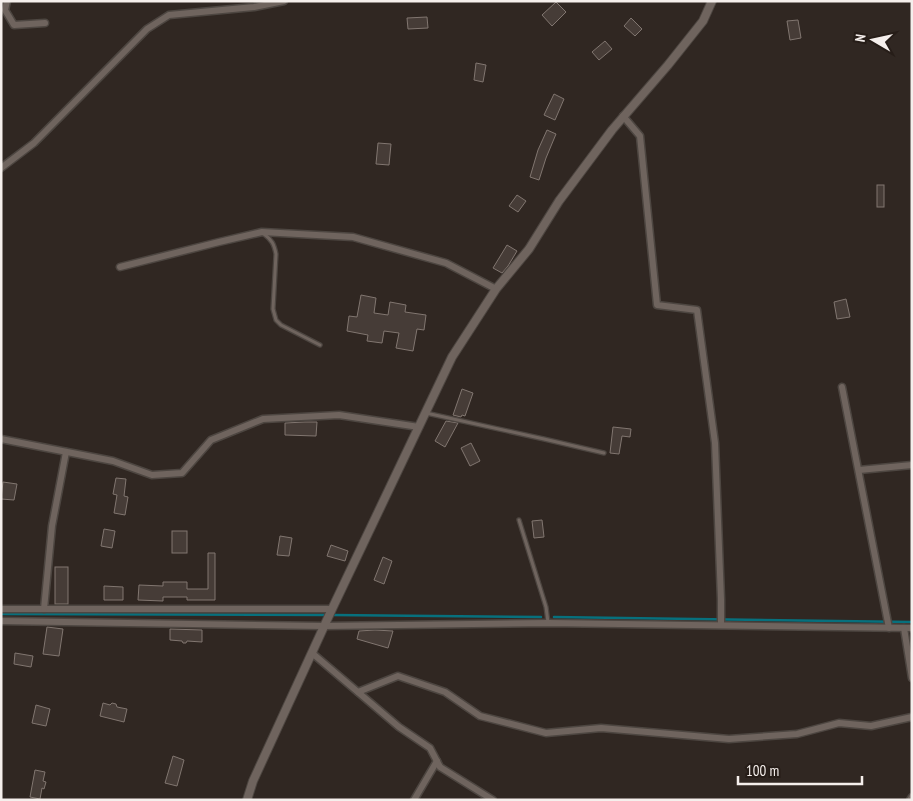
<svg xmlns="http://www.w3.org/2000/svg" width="913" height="801" viewBox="0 0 913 801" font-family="'PT Sans Narrow',sans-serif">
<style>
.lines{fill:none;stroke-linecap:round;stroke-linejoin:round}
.stream{stroke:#07707d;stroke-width:2.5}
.building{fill:#463c37;stroke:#817670}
.service-casing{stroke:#4d4641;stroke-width:5.5}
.minor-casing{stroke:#4d4641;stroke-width:9}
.tertiary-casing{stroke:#4d4641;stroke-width:10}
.service{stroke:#6f645e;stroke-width:3}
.minor{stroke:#6f645e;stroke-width:6}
.tertiary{stroke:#6f645e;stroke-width:8}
</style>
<rect width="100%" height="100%" fill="#302722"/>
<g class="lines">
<g class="stream">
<path d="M1,614L327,615"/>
<path d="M332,615L541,617"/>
<path d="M554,617L912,622"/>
</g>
</g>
<g class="building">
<path d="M556,2L566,12L552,26L542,15Z"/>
<path d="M427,17L428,28L408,29L407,18Z"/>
<path d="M631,18L642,29L635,36L624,26Z"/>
<path d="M798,20L801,38L790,40L787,21Z"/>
<path d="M605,41L612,49L599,60L592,52Z"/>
<path d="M476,63L486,65L483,82L474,80Z"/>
<path d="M554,94L564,99L555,120L544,115Z"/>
<path d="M547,130L556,134L546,158L539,180L530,177L538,150Z"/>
<path d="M378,143L391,144L389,165L376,164Z"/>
<rect x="877" y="185" width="7" height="22"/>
<path d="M517,195L526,201L518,212L509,206Z"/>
<path d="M507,245L517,251L508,266L502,273L493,268Z"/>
<path d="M361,295L376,298L374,313L388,315L390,302L406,305L405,312L426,315L424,330L417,329L413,351L396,348L399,333L384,331L382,343L367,341L368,335L347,331L349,316L357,317Z"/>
<path d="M846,299L850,317L837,319L834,302Z"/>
<path d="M462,389L473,393L465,416L462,415L461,417L453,415Z"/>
<path d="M446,421L458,423L445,447L435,441Z"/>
<path d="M305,422H317L316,436L285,435V423Z"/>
<path d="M613,427L631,429L630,437L622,436L619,454L610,453Z"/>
<path d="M471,443L480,461L470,466L461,448Z"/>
<path d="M116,478L126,479L124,496L128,497L125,515L114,513L117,495L113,494Z"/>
<path d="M3,482L17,484L14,500L1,499Z"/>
<path d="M542,520L544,537L534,538L532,521Z"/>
<path d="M104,529L115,531L112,548L101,546Z"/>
<rect x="172" y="531" width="15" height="22"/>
<path d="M280,536L292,538L289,556L277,555Z"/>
<path d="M331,545L348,551L345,561L327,556Z"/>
<path d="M208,553H215V600H187V597H163V601L138,600L139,585L163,586V582H187V589H208Z"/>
<path d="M383,557L392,561L384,584L374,580Z"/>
<rect x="55" y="567" width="13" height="37"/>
<path d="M104,586L123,587V600H104Z"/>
<path d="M47,627L63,629L59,656L43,654Z"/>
<path d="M170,629L202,630V642L187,641L186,643H183L182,641L170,640Z"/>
<path d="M375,630L393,631L388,648L357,639L359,631Z"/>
<path d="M15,653L33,656L31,667L14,664Z"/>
<path d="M103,703L110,705L112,703L116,704L117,707L127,709L124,722L100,716Z"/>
<path d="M36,705L50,709L46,726L32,723Z"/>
<path d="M173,756L184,760L177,786L165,783Z"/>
<path d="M35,770L45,772L43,781L46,782L44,789L42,788L40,799L30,797Z"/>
</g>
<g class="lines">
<g class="service-casing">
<g id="service">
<path d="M264,234C272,240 274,244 276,254L273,309L276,320L281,325L320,345"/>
<path d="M426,413L544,439L604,453"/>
<path d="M519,520L546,607L548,622"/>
</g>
</g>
<g class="minor-casing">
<g id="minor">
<path d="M7,1L5,10L14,25L45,23"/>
<path d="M623,116L640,136L657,305L697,310L715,443L721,599V625"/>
<path d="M1,168L34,143L147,29L169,15L254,7L284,1"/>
<path d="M120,267L219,242L262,232L353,237L446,263L496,289"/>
<path d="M842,387L889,628"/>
<path d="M1,439L113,461L152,475L182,473L211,440L263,419L339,415L419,427"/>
<path d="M859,470L912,465"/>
<path d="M1,609H332"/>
<path d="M44,609L52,526L66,452"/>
<path d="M1,621L324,626L548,623L912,628"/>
<path d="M904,628L912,678"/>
<path d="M312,653L399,727L430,748L440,767L493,800"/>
<path d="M358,692L398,676L445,692L480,716L546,733L601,728L729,739L797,734L839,723L871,726L912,717"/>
<path d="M414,800L437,761"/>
<path d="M910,800L912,797"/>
</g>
</g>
<g class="tertiary-casing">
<path id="tertiary" d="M247,800L253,781L332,609L452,357L496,289L529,249L559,201L612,130L668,65L703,21L712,1"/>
</g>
<use href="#service" class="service"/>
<use href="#minor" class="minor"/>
<use href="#tertiary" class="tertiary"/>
</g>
<rect width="913" height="801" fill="none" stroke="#f5efec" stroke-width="5"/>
<g transform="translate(873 40) rotate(279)" stroke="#261d18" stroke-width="4" paint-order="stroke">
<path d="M0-4L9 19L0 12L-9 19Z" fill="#f5efec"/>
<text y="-8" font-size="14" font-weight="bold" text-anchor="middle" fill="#f5efec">N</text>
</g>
<path d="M738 776v8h124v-8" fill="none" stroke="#f5efec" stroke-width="2.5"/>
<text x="746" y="776" font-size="15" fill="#f5efec" stroke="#261d18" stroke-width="4" paint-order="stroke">100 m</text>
</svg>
